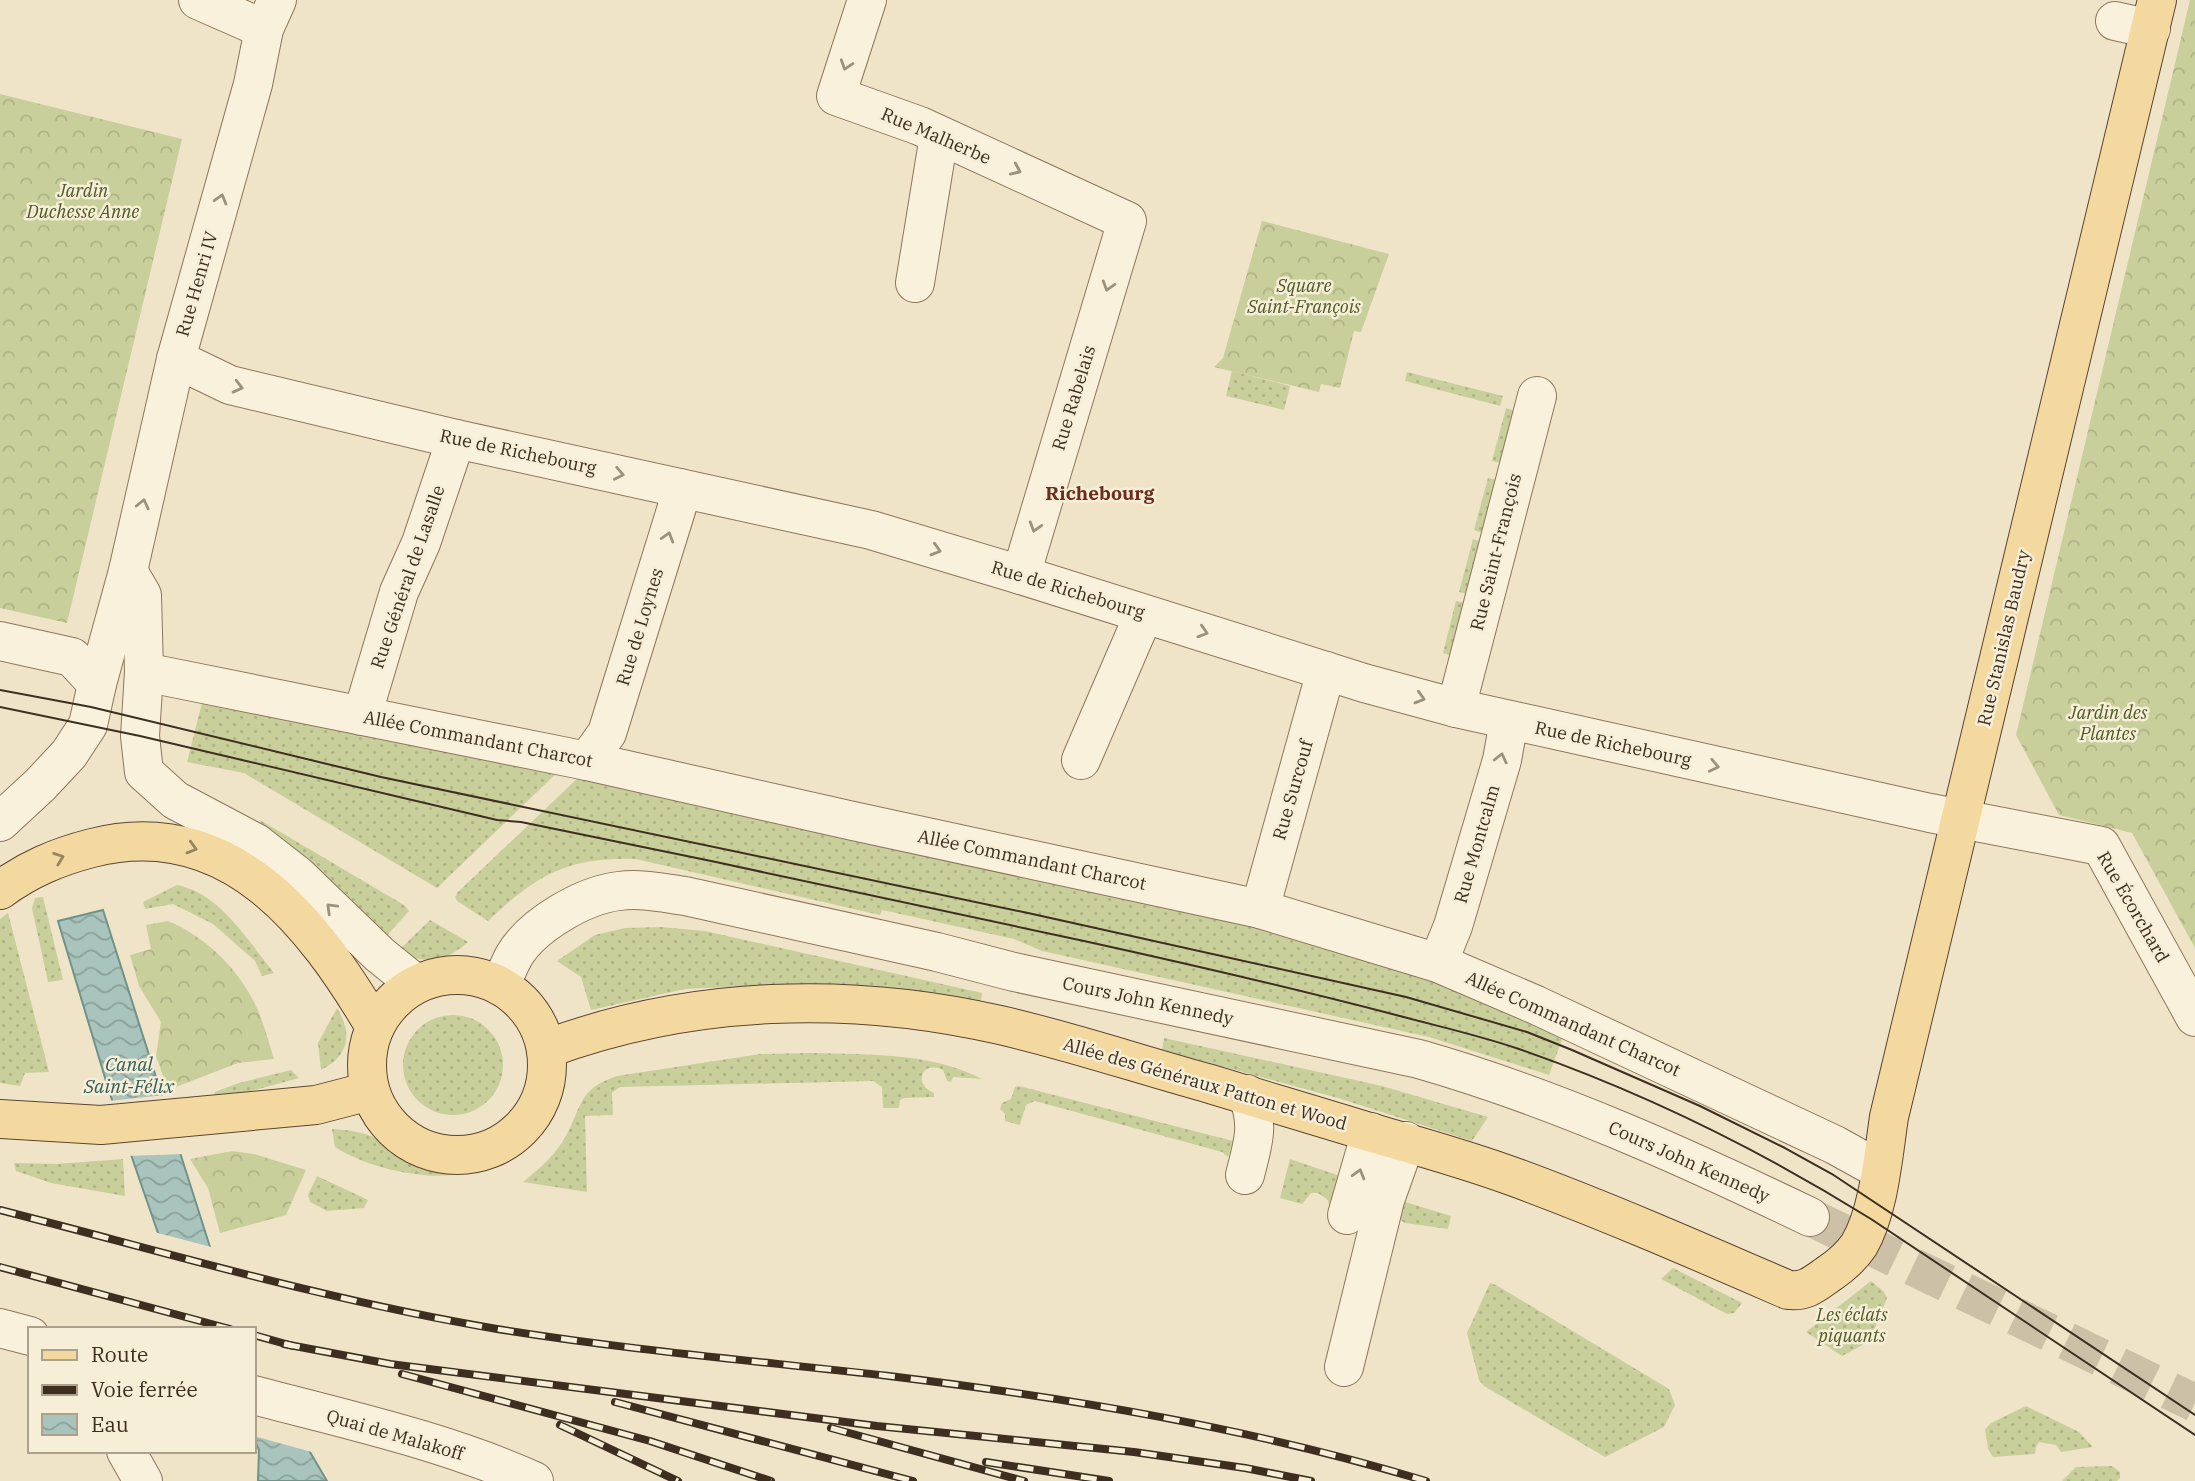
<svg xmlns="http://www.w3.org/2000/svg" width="2195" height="1481" viewBox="0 0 2195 1481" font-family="'IBM Plex Serif',serif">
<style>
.grass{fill:url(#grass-dots)}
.forest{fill:url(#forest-crowns)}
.water{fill:url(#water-waves);stroke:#6f938a;stroke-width:2}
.pier{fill:#f0e4c8}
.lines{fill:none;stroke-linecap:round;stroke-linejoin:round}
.minor-tunnel{stroke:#ccc0a6;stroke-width:38;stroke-dasharray:38 19;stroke-linecap:butt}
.minor-casing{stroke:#8d765c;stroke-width:40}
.major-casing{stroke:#5b4430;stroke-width:40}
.minor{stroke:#faf1dc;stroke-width:38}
.major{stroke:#f3d9a0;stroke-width:38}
.tram{stroke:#3d2e20;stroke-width:2}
.rail-casing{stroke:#3d2e20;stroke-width:8}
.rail{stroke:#f7eed8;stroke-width:5;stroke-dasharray:16;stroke-linecap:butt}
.oneway{stroke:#9c907e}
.oneway2{stroke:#988460}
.labels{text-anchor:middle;stroke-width:5;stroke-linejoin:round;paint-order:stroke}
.street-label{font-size:18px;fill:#3d2e20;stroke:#f7eed8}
.park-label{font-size:18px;font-style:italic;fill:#4d5a26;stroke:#f7eed8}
.neighbourhood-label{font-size:19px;font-weight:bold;fill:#6b2e1e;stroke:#f7eed8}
.water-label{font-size:19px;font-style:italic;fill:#2f5d5a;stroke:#f7eed8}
</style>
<defs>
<pattern id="grass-dots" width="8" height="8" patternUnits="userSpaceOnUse" patternTransform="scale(1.75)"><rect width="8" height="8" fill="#c9cf9b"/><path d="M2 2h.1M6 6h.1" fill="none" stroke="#aeb285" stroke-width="1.8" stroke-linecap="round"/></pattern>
<pattern id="forest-crowns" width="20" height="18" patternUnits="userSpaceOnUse" patternTransform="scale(1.75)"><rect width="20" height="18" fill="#c9cf9b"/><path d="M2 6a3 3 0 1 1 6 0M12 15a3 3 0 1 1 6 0" fill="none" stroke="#aeb285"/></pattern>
<pattern id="water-waves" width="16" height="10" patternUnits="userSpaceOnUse" patternTransform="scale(1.75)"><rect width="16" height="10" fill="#a9c4bc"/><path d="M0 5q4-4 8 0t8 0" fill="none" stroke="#8ba098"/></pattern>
</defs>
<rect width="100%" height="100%" fill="#f0e4c8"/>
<g class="grass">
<path d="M1232,371L1290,386L1284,410L1226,396Z"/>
<path d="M1407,372L1503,396L1500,406L1405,381Z"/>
<path d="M1506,408L1515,411L1501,463L1492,461Z"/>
<path d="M1488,478L1497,480L1483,533L1474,530Z"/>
<path d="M1473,539L1482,542L1468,594L1459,592Z"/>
<path d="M1456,601L1466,603L1452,656L1443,653Z"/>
<path d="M205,691L562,768L437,888L244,773L187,762Z"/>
<path d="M581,775L1229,914L1390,964L1564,1034L1549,1075L1429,1037L1042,951L1014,939L882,910L880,915L636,859C567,857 537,875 488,921L457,901L455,897L458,892Z"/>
<path d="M260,820L404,905L409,911L384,939L268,837Z"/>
<path d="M177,885C220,893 248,941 274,973L262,976L255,961L213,924L173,904L145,909L143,902Z"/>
<path d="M43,897L63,980L48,982L32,908L35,898Z"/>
<path d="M8,913L49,1072L25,1073L20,1086L0,1083V919Z"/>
<path d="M430,920L468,942C447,961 424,966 398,951Z"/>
<path d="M661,927L705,931L982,993L981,1002L891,988L791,984L685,989L591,1010L581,977L557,961L595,935L625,928Z"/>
<path d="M337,1008C353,1034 349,1056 321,1070L318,1043Z"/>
<circle cx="453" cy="1065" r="50"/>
<path d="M1164,1038L1382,1086L1488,1117L1472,1141L1338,1098L1162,1050Z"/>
<path d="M813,1053C870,1055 930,1052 982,1079L953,1077L951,1082L947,1081L943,1070C922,1060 912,1084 934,1093V1097L904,1098L900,1100L899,1108H883L882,1087L873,1081L620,1087L612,1093L613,1115L585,1116L587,1192L523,1182C540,1168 556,1155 567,1134C583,1103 579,1089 617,1076L760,1054Z"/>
<path d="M291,1070L299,1078L255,1090L214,1098L215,1092L239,1083Z"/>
<path d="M1019,1086L1233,1141L1228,1157L1222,1152L1035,1101L1026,1105L1020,1125L1005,1121V1114L1000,1109L1002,1103L1011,1099L1015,1087Z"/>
<path d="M332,1129C349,1130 364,1132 380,1140C390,1145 398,1154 409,1158C429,1167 447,1169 469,1167L466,1173C428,1182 367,1168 335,1147Z"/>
<path d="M123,1159L125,1196L51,1183L16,1171L14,1163L56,1164Z"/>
<path d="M1290,1159L1346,1178L1330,1211L1328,1200L1318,1193H1311L1302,1204L1280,1198Z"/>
<path d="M317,1176L368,1200L364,1208L327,1211L310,1202L308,1195Z"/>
<path d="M1402,1201L1451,1216L1448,1229L1405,1223L1400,1220Z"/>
<path d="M1673,1268L1742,1303L1734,1313L1727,1314L1661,1279Z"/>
<path d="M1871,1281L1884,1292L1887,1298L1870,1341L1842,1356L1806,1332Z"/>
<path d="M1490,1283L1496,1285L1669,1389L1675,1405L1664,1427L1605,1457L1484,1386L1479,1380L1467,1333Z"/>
<path d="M2026,1406L2079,1432L2093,1447L2061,1452L2056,1445L2039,1442L2036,1447L2035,1454L1993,1457L1988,1449L1985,1429L1991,1423Z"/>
<path d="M2112,1466L2120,1472V1478L2117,1481H2062L2076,1467Z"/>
</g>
<g class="forest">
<path d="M2190,0H2195V948L2132,833L2059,815L2016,735Z"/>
<path d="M0,94L182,139L67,623L0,608Z"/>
<path d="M1262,221L1389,254L1361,332L1354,331L1340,388L1321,384L1319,392L1214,367L1223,358Z"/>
<path d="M168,921C204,936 236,966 254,1002C263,1019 268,1040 274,1059L238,1063L168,1090L156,1056L161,1022L139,986L130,955L151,949L146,925Z"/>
<path d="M232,1151L254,1154L306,1170L286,1215L220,1233L208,1188L190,1159Z"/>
</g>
<g class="water">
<path d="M103,910L210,1247L250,1329L158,1233L109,1091L58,921Z"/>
<path d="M254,1337L310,1452L327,1481H258L259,1450L254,1439Z"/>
</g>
<g class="pier">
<path d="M165,1095L184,1154L127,1156L108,1101Z"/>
<path d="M154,1232L215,1248L253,1329H199Z"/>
<path d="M254,1333L257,1335L315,1453L254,1436Z"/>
</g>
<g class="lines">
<path class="minor-tunnel" d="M1810,1217L2195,1403"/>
<g class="minor-casing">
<g id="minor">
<path d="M198,0L264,29"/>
<path d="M867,0L836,96L920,126L1127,221L1021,575"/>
<path d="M2115,21L2151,29"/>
<path d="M915,283L939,136"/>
<path d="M176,359L230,385L456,439L871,530L1021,575L1364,683L1456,708L1930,813L2101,846L2195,1017"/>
<path d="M128,571L142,595L144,672L140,736L144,772L175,800L256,843L297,875L380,955L416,984"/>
<path d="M0,641L72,657L97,684"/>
<path d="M144,672L587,761L853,821L1260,909L1438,963L1536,1005L1835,1145L1880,1170"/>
<path d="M1456,708L1537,396"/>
<path d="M362,716L399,592L421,543L456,439"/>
<path d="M1081,760L1144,614"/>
<path d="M587,761L607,733L677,507L680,488"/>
<path d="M0,822L40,785L69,754L88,725L97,684L128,571L176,359L253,84L264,29L277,0"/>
<path d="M1260,909L1326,671"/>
<path d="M1438,963L1453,926L1502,760L1509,721"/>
<path d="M500,986C505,976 509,965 514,956C532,925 584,895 619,891C641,888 663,893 685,896L937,952L1014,972L1419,1059C1555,1098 1683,1156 1810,1217"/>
<path d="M1245,1175C1253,1143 1260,1125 1247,1094"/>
<path d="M1347,1215L1371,1132"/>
<path d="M0,1328L30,1336"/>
<path d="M1344,1367L1385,1200L1406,1141"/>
<path d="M254,1395C348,1420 445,1441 534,1481"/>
<path d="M126,1451L143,1481"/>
</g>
</g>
<g class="major-casing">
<g id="major">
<path d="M0,890C29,869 57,857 92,848C229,813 313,922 375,1027"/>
<circle cx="457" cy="1065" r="90"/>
<path d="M546,1049C691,995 851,991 1000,1025C1070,1041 1138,1064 1207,1083C1261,1099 1315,1116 1369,1132C1418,1146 1469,1160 1517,1178C1609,1212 1698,1251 1788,1290C1805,1292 1813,1285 1827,1275C1839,1267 1851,1257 1859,1245C1879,1211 1883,1157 1889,1117L2157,0"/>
<path d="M0,1119L101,1125L316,1105L370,1091"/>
</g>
</g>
<use href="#minor" class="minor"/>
<use href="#major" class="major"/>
<g class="tram">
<path d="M0,690L91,707L381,777L1028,913L1406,997L1527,1032L1572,1050L1700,1106L1785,1148L1832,1174L2195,1415"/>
<path d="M0,707L140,736L497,820L521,822C709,860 897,900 1084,941C1189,964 1292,988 1396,1015C1437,1026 1478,1035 1519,1049C1640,1091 1762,1151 1871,1219L2195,1435"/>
</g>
<g class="rail-casing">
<g id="rail">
<path d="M0,1210C165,1252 329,1301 497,1329C627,1350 758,1361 889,1376C1070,1398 1251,1428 1426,1481"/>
<path d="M0,1267L230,1329"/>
<path d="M254,1335L293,1346"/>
<path d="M284,1344L390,1364L877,1426L1134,1452L1245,1468L1311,1481"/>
<path d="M402,1374L650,1441L771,1481"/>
<path d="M615,1402L913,1481"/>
<path d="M560,1425L678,1481"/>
<path d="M831,1428L1024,1481"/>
<path d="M986,1462L1109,1481"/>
</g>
</g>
<use href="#rail" class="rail"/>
</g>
<defs><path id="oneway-chevron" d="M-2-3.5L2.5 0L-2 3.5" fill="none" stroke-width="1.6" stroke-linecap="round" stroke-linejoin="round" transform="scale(1.75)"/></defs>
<g class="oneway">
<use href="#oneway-chevron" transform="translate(846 65) rotate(108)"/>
<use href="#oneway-chevron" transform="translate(1016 170) rotate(24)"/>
<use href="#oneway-chevron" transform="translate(221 199) rotate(-74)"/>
<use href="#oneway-chevron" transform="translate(1108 286) rotate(107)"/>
<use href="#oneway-chevron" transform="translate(238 387) rotate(14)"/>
<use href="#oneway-chevron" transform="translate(619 474) rotate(11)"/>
<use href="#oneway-chevron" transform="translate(143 504) rotate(-77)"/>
<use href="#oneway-chevron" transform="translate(1035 527) rotate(107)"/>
<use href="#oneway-chevron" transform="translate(668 537) rotate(-73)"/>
<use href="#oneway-chevron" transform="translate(936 550) rotate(16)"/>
<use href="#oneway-chevron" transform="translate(1203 632) rotate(17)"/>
<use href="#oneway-chevron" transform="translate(1420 698) rotate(16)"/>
<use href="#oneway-chevron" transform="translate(1501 758) rotate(-77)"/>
<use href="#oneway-chevron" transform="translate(1714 766) rotate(12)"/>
<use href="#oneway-chevron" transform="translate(331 908) rotate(-136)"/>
<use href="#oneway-chevron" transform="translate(1359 1174) rotate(-74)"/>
</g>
<g class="oneway2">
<use href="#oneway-chevron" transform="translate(192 848) rotate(16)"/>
<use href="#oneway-chevron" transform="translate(59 858) rotate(-20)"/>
</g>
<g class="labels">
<g class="street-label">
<text transform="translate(936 136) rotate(23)" y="6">Rue Malherbe</text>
<text transform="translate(197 284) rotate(-74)" y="6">Rue Henri IV</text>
<text transform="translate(1074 398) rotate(-73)" y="6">Rue Rabelais</text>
<text transform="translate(518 452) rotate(12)" y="6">Rue de Richebourg</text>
<text transform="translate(1496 552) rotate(-76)" y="6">Rue Saint-François</text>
<text transform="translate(408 577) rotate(-71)" y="6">Rue Général de Lasalle</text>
<text transform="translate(1068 590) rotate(17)" y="6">Rue de Richebourg</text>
<text transform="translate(640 627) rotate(-73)" y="6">Rue de Loynes</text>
<text transform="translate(2004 638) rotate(-77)" y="6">Rue Stanislas Baudry</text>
<text transform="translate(478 739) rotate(11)" y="6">Allée Commandant Charcot</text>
<text transform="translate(1613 744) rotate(12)" y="6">Rue de Richebourg</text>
<text transform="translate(1293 790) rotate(-74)" y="6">Rue Surcouf</text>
<text transform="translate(1477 844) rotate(-74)" y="6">Rue Montcalm</text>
<text transform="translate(1032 860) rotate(12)" y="6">Allée Commandant Charcot</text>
<text transform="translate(2133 907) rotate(60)" y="6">Rue Écorchard</text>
<text transform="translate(1148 1001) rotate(12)" y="6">Cours John Kennedy</text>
<text transform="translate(1573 1024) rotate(24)" y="6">Allée Commandant Charcot</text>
<text transform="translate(1205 1084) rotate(16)" y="6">Allée des Généraux Patton et Wood</text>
<text transform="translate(1689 1162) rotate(24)" y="6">Cours John Kennedy</text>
<text transform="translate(395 1435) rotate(16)" y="6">Quai de Malakoff</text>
</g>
<g class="park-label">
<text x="83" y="197">Jardin<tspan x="83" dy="21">Duchesse Anne</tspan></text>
<text x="1304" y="292">Square<tspan x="1304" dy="21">Saint-François</tspan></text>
<text x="2108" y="719">Jardin des<tspan x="2108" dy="21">Plantes</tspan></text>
<text x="1852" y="1321">Les éclats<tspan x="1852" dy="21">piquants</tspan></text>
</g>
<g class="neighbourhood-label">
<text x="1100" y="500">Richebourg</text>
</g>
<g class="water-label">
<text x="129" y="1071">Canal<tspan x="129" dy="22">Saint-Félix</tspan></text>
</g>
</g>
<rect x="28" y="1327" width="228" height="126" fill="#f7eed8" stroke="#ada18e" stroke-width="2"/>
<rect x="42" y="1350" width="35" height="10" fill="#f3d9a0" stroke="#ada18e" stroke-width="2"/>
<text x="91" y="1362" font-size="21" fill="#3d2e20">Route</text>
<rect x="42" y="1385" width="35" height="10" fill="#3d2e20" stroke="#ada18e" stroke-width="2"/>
<text x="91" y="1397" font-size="21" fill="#3d2e20">Voie ferrée</text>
<rect x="42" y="1414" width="35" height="21" fill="url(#water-waves)" stroke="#ada18e" stroke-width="2"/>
<text x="91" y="1432" font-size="21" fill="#3d2e20">Eau</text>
</svg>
